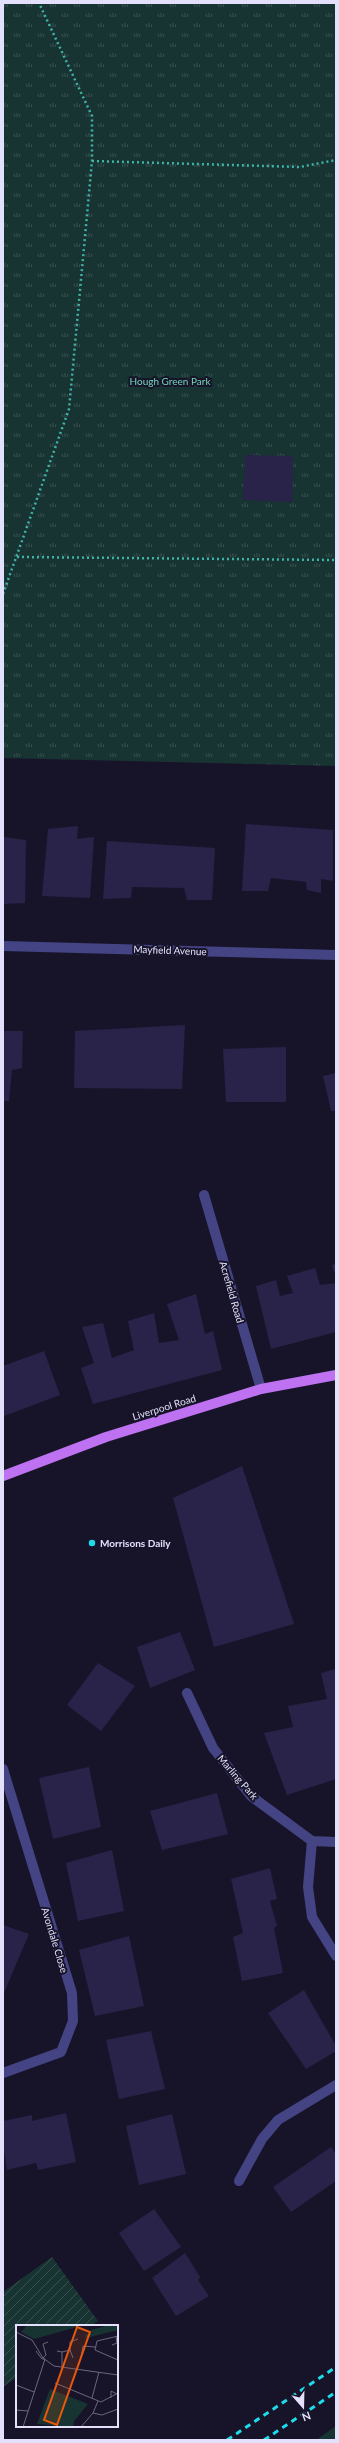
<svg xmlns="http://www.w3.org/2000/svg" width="339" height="2443" viewBox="0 0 339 2443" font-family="Lato,sans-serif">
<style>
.grass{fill:#183432}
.park{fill:url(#park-tufts)}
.garden{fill:url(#garden-furrows)}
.building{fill:#292249}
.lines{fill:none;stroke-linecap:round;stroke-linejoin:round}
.path{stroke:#3eb3a8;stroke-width:2.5;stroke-dasharray:2 3;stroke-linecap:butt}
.minor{stroke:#444484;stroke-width:10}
.major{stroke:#be72f1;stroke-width:10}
.rail{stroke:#1fdbe9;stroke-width:3;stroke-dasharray:6 5;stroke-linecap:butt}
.poi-dot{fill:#1fdbe9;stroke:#17142a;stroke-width:1.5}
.labels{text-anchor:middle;stroke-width:4;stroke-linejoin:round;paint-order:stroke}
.park-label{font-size:10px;fill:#72d7ba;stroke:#17142a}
.street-label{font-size:10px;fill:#e3e0fc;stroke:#17142a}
.poi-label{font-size:10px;font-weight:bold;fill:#e3e0fc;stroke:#17142a;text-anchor:start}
.inset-road{fill:none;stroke:#69667e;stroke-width:1}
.view{fill:#e8590c;fill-opacity:0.15;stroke:#e8590c;stroke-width:2}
.inset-edge{fill:none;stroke:#e3e0fc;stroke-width:2}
</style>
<defs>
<pattern id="park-tufts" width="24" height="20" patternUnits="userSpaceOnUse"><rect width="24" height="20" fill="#183432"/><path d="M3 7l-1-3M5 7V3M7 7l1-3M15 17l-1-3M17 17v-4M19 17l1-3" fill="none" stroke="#395151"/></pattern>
<pattern id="garden-furrows" width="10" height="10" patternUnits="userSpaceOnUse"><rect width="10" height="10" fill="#183432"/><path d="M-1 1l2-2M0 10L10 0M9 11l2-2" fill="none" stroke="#395151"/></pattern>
</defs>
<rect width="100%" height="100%" fill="#17142a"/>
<path class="grass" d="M336,2426V2440H316Z"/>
<path class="park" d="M3,3H336V766L3,758Z"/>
<path class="garden" d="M52,2257L98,2321L90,2326H17V2377L3,2387V2292Z"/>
<g class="building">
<path d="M245,455L293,456L292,502L243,500Z"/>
<path d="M246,824L333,830V881L321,879V893L307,890L306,882L271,878L268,891H242Z"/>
<path d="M78,826L77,839L94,837L90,898L42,896L48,829Z"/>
<path d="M3,837L26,840L25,903L3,904Z"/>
<path d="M107,841L215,848L212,900H187L184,888L132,887L131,898L103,899Z"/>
<path d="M185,1025L182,1089L74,1088L75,1031Z"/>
<path d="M3,1031H23L22,1068L12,1070L9,1101H3Z"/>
<path d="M286,1047V1102H226L223,1049Z"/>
<path d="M336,1073V1111H331L323,1076Z"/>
<path d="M336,1264V1277L332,1265Z"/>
<path d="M315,1268L320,1285L336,1283V1332L271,1349L256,1286L276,1280L280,1296L293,1293L287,1276Z"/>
<path d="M196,1294L205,1334L213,1331L222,1370L93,1404L81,1368L94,1363L82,1327L103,1323L112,1358L134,1350L128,1321L154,1313L159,1343L179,1340L167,1304Z"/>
<path d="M44,1351L60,1395L4,1416L3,1366Z"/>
<path d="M242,1466L294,1624L214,1647L173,1498Z"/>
<path d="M180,1632L195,1670L150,1688L137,1647Z"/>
<path d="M98,1663L135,1686L101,1731L67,1705Z"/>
<path d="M336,1669V1779L287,1795L264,1733L293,1727L288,1706L327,1699L321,1673Z"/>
<path d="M89,1767L101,1827L53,1839L39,1778Z"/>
<path d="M217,1793L228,1834L162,1850L150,1811Z"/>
<path d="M112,1850L124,1911L78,1921L66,1863Z"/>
<path d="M270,1868L277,1899L270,1901L277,1926L274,1928L283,1973L242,1981L233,1937L243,1933L231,1879Z"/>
<path d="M3,1925L29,1934L3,1995Z"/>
<path d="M129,1936L144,2006L95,2016L79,1950Z"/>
<path d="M304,1990L336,2046V2051L306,2069L268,2013Z"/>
<path d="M151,2031L165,2089L119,2099L106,2040Z"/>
<path d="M66,2113L76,2162L38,2170L36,2163L7,2170L3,2143V2121L32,2115V2121Z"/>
<path d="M172,2114L186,2174L139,2185L126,2126Z"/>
<path d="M331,2147L336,2154V2181L291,2212L273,2187Z"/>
<path d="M154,2209L181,2247L144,2271L119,2233Z"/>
<path d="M185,2253L200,2277L198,2280L209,2296L176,2316L152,2278Z"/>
</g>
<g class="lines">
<g class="path">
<path d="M92,161L300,167L336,160"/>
<path d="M17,557L336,560"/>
<path d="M3,594L69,409L92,161V116L39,3"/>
</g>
<g class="minor">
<path d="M3,946L336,955"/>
<path d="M204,1195L261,1389"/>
<path d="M187,1693L213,1748L251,1796L312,1841L336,1842"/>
<path d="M3,1769L72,1993L73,2021L61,2052L3,2073"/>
<path d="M312,1841L308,1887L312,1917L336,1956"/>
<path d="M239,2181L262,2139L278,2120L336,2085"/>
</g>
<path class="major" d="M3,1476L106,1437L261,1389L336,1375"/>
<g class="rail">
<path d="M227,2440L336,2367"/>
<path d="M264,2440L336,2392"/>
</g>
</g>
<circle class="poi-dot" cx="92" cy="1543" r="4"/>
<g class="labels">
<g class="park-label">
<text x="170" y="385">Hough Green Park</text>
</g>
<g class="street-label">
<text transform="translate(170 950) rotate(2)" y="4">Mayfield Avenue</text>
<text transform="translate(232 1292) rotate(74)" y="4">Acrefield Road</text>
<text transform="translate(164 1407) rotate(-17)" y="4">Liverpool Road</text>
<text transform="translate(238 1777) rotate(49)" y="4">Marling Park</text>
<text transform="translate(55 1940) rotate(73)" y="4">Avondale Close</text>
</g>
<g class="poi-label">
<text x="100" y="1547">Morrisons Daily</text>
</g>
</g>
<g transform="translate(16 2325)">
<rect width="102" height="102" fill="#17142a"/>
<path d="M11,0H68L18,14L5,7Z" fill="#183432"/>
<path d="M34,64L72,79L58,96L57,102L21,99Z" fill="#183432"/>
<path d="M93,0H102V5L70,13L69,10L76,8L75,5Z" fill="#183432"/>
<path class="inset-road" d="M0,7L16,15L27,33L38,41L102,50M102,11L81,16L79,25L102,35M96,20L101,18L100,11M54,25V17L62,14M41,26L46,27V42M46,27L54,25L57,33M27,33L30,30L27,19L32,17M65,33L67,21L79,22M39,58L85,77L102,68M0,60L18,67M76,73L83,47M95,73V66L101,69M0,85L12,86M77,88L86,90L102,84M7,102L29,34H26L20,26M65,102L77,88L82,76"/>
<path class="view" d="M61,2L74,7L41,100L28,95Z"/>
<rect width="102" height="102" class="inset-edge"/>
</g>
<rect width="339" height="2443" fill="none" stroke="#e3e0fc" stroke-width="8"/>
<g transform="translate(303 2407) rotate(160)" stroke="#17142a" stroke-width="3" paint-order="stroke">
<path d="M0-3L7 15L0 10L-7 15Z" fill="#e3e0fc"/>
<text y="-6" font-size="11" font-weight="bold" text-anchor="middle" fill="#e3e0fc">N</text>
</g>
</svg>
